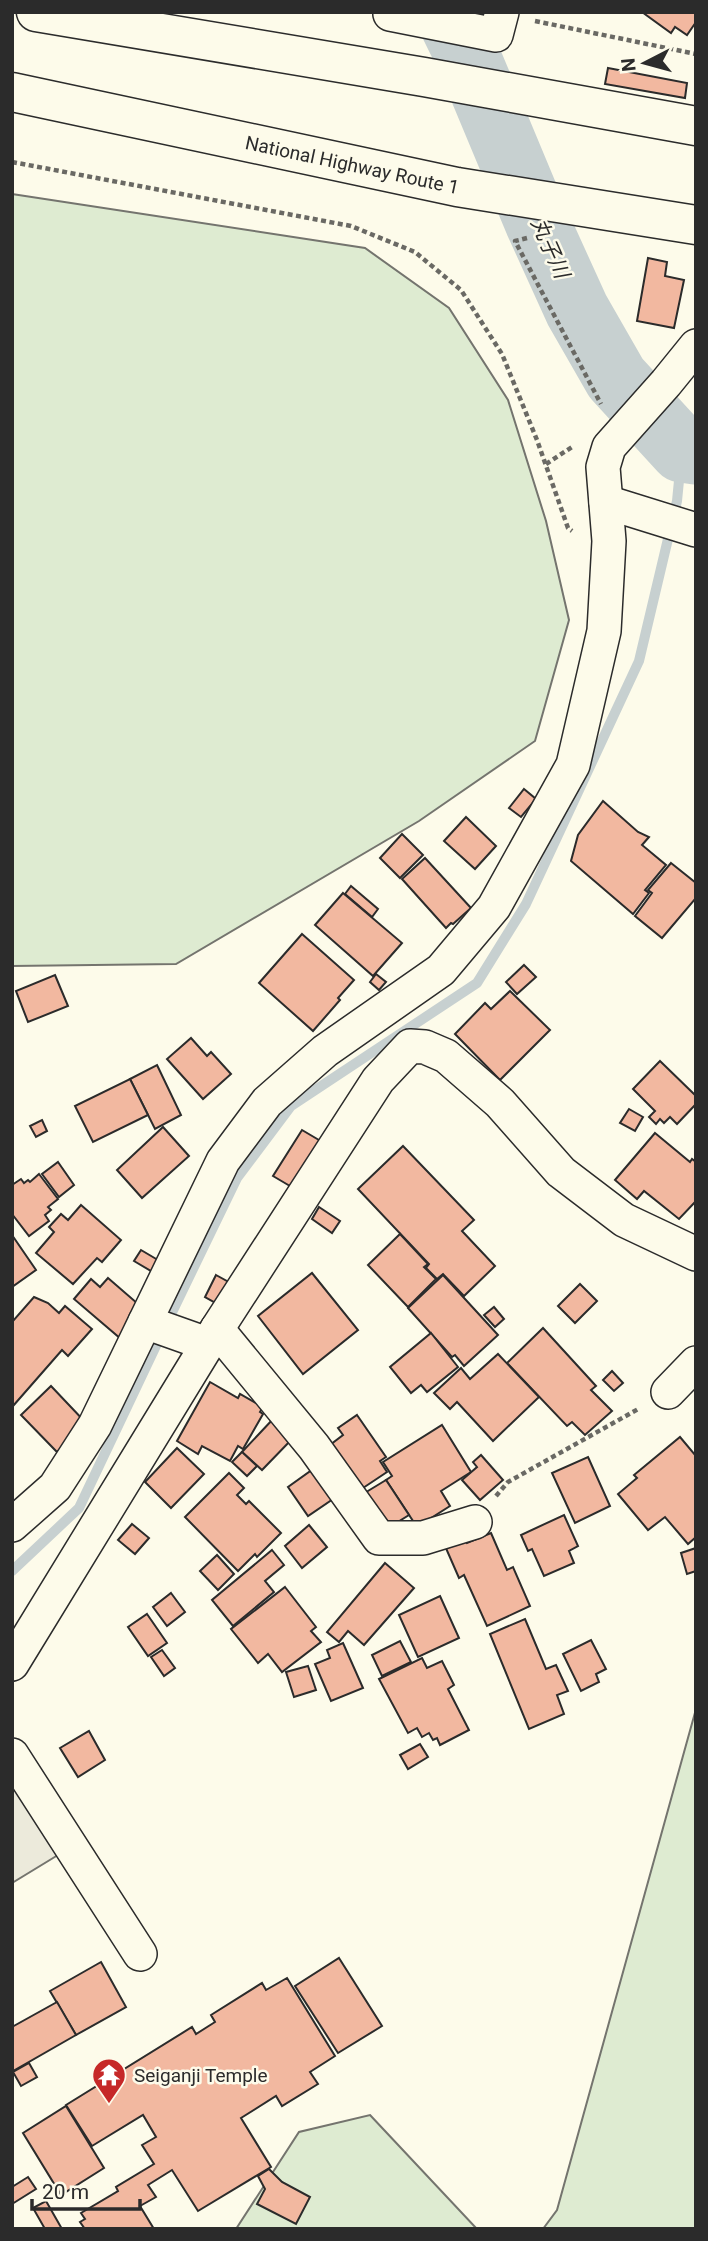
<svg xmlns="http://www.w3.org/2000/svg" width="708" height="2241" viewBox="0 0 708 2241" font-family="Roboto,'Noto Sans JP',sans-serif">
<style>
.green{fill:#deebd1;stroke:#74746e;stroke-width:2}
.parking{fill:#eceadb;stroke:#74746e;stroke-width:2}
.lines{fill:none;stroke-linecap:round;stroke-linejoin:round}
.stream{stroke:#c7d0d0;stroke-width:10}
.river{stroke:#c7d0d0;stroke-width:65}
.building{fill:#f2b8a0;stroke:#2b2b2b;stroke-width:2}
.street-casing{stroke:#2b2b2b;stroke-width:36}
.highway-casing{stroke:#2b2b2b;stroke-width:41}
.path{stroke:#6a6964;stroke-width:4.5;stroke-dasharray:5 3.5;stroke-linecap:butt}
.street{stroke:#fdfbea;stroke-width:33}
.highway{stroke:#fdfbea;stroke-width:38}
.labels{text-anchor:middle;stroke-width:5;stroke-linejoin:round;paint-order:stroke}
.street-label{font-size:19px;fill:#2b2b2b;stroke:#fdfbea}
.poi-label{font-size:19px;fill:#2b2b2b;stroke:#fdfbea;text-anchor:start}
.water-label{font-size:21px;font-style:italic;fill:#2b2b2b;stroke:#fdfbea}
</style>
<rect width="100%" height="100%" fill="#fdfbea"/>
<g class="green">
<path d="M12,194L365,248L449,308L508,400L546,521L569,620L535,741L419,821L176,964L12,966Z"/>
<path d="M696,1709V2229H543L557,2210Z"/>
<path d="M370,2115L477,2229H236L299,2132Z"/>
</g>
<path class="parking" d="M12,1778L58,1855L12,1883Z"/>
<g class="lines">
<path class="stream" d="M12,1571L79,1508L162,1333L237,1178L291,1106L477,983L526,904L639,661L677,501L682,450"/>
<path class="river" d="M446,12L469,59L537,222L577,310L616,378L682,450L696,452"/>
</g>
<g class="building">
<path d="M642,12H696V22L687,35L675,27L671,33Z"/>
<path d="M608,68L687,83L685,98L605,84Z"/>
<path d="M648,258L667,262L665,276L684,280L674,328L637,321Z"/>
<path d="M524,789L536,799L521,817L509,808Z"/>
<path d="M603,801L638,832L649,837L642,845L666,865L645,890L649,893L633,914L571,861L578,835Z"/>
<path d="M466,817L496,846L475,869L444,841Z"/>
<path d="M402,834L423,855L400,878L380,858Z"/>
<path d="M425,858L471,908L453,924L451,923L446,928L402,879Z"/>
<path d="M671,863L696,883V898L662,938L635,916L652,893L648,890Z"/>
<path d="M351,886L378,909L372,917L345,894Z"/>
<path d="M343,893L402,943L373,976L315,925Z"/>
<path d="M302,934L354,980L338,998L340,1000L313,1031L259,983Z"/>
<path d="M524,965L536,977L517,994L506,982Z"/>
<path d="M376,974L386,982L379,990L370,982Z"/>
<path d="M55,975L68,1006L28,1022L16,991Z"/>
<path d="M510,991L550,1030L500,1080L455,1034L485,1003L491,1009Z"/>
<path d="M191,1038L207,1056L211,1052L231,1074L203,1099L167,1059Z"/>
<path d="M660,1061L696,1096V1104L677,1124L670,1117L664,1123L660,1119L656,1124L649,1117L655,1111L633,1089Z"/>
<path d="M157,1065L181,1115L155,1129L130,1079Z"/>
<path d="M130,1079L148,1115L93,1142L75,1106Z"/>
<path d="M629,1109L643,1117L635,1131L620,1123Z"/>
<path d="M42,1120L47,1131L36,1137L30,1126Z"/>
<path d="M163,1127L189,1156L142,1198L117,1170Z"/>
<path d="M302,1130L324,1143L295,1189L273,1176Z"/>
<path d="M655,1133L690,1162L692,1159L696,1162V1201L679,1219L644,1191L637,1199L615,1180Z"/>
<path d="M403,1146L474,1220L462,1231L495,1266L464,1296L443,1274L437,1279L426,1268L429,1264L358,1189Z"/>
<path d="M58,1162L74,1185L59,1197L42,1174Z"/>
<path d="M39,1174L58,1199L48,1207L51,1210L45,1215L49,1221L29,1236L12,1214V1185L21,1179L24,1183L28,1180L30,1182Z"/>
<path d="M81,1205L121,1240L102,1262L97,1258L73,1284L36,1253L54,1232L49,1227L61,1214L68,1220Z"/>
<path d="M319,1207L340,1221L332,1233L312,1219Z"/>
<path d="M400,1234L428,1264L424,1267L436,1279L408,1307L368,1265Z"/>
<path d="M12,1235L36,1270L12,1287Z"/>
<path d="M141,1250L163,1263L156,1274L134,1261Z"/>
<path d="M312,1273L358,1330L303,1374L258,1316Z"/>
<path d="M216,1275L234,1285L223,1307L205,1297Z"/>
<path d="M443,1275L498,1335L464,1366L455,1355L452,1357L408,1308Z"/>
<path d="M108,1278L145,1310L121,1339L74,1299L91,1279L100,1287Z"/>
<path d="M580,1284L597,1301L575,1323L558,1306Z"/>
<path d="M34,1297L48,1303L59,1313L65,1306L92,1329L68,1356L62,1350L13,1406L12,1322Z"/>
<path d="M494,1307L504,1319L495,1327L484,1315Z"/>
<path d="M543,1328L596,1386L591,1390L612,1411L585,1435L572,1422L567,1426L507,1363Z"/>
<path d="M431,1333L458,1367L427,1392L421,1385L411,1393L390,1367Z"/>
<path d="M498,1354L539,1397L493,1441L457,1402L450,1409L434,1393L461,1368L470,1379Z"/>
<path d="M612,1371L623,1383L614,1391L603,1380Z"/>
<path d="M210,1382L238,1398L240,1394L263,1407L260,1412L263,1414L243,1449L238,1446L230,1461L202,1446L198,1454L177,1441Z"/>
<path d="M51,1386L87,1424L57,1452L21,1415Z"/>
<path d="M357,1415L386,1457L380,1461L387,1472L357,1492L326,1448L343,1435L338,1428Z"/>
<path d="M274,1418L294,1437L262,1470L242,1452Z"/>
<path d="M442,1425L471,1472L441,1491L450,1506L417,1527L386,1480L392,1476L383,1462Z"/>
<path d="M680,1437L696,1456V1537L688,1544L665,1517L648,1530L618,1494L637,1478L634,1475Z"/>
<path d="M177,1448L204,1474L171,1508L145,1482Z"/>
<path d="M242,1452L257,1466L247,1476L232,1462Z"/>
<path d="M481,1455L503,1480L480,1500L462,1480L477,1467L473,1462Z"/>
<path d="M588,1457L610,1506L575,1523L552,1473Z"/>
<path d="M316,1467L336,1497L308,1516L288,1487Z"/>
<path d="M229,1473L244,1488L237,1495L246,1504L249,1501L281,1533L257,1557L255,1554L238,1571L185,1517Z"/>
<path d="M386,1480L409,1515L385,1530L363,1494Z"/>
<path d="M564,1515L578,1546L569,1551L574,1563L544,1576L532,1549L528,1551L521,1535Z"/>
<path d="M132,1524L149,1538L135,1554L118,1540Z"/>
<path d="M309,1525L327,1547L302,1568L285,1546Z"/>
<path d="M491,1533L507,1570L513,1567L530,1606L487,1626L464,1575L459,1578L445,1546L464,1537L467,1543Z"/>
<path d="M696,1548V1571L687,1574L681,1553Z"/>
<path d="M272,1550L284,1565L265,1581L274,1592L233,1626L212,1600Z"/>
<path d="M217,1555L234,1574L218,1590L200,1571Z"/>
<path d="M385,1563L414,1588L364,1645L348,1631L339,1642L327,1632Z"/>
<path d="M285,1587L316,1627L311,1631L321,1642L282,1672L268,1654L258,1663L231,1629Z"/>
<path d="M171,1593L185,1612L167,1626L153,1607Z"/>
<path d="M440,1596L459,1638L418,1657L399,1615Z"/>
<path d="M147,1614L167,1643L148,1656L128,1627Z"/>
<path d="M525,1619L546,1669L556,1665L568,1691L557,1695L564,1714L529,1729L490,1634Z"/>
<path d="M591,1640L606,1669L596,1674L599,1682L581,1691L563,1654Z"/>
<path d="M400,1641L411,1662L382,1676L372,1655Z"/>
<path d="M343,1643L363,1688L331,1701L315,1664L330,1658L327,1650Z"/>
<path d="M162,1650L175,1668L164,1676L151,1657Z"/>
<path d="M422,1658L427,1668L442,1661L454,1685L448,1689L469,1730L440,1745L437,1738L433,1740L429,1733L422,1737L417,1728L408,1733L379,1679Z"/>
<path d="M308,1666L316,1690L294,1697L286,1672Z"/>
<path d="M89,1731L105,1760L78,1777L60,1748Z"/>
<path d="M420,1744L428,1757L408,1769L400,1755Z"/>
<path d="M339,1958L382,2026L338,2053L295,1986Z"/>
<path d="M101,1962L126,2007L76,2035L50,1991Z"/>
<path d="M287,1978L335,2056L310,2072L318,2084L282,2106L276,2096L241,2118L271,2167L198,2211L172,2170L148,2185L156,2197L140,2206L154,2229H85L80,2222L85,2219L81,2213L118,2191L116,2187L154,2164L142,2145L156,2137L143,2115L92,2146L66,2105L192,2027L196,2034L215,2022L211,2015L262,1983L266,1990Z"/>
<path d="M57,2002L76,2035L13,2071L12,2027Z"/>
<path d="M29,2063L37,2077L21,2086L13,2072Z"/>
<path d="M66,2106L104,2168L61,2195L23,2133Z"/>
<path d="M269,2169L282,2182L310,2197L296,2224L257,2204L265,2189L258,2176Z"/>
<path d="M28,2177L36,2189L12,2204V2187Z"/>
<path d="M46,2201L62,2229H45L33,2208Z"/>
</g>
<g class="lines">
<g class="street-casing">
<g id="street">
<path d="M390,14L496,35L502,12"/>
<path d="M606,502L696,530"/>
<path d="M145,1322L207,1344"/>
<path d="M217,1329L314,1447L379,1538H423L475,1522"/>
<path d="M668,1392L696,1363"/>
<path d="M12,1525L55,1487L95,1425L223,1161L267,1102L325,1051L441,970L494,907L573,765L604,631L609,541L603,467L609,447L666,383L696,346"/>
<path d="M12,1664L217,1329L378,1080L410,1046L425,1047L446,1056L500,1103L561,1172L624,1220L696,1254"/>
<path d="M12,1755L140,1954"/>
</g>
</g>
<g class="highway-casing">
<g id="highway">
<path d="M36,12L424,77L696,126"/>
<path id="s1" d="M12,92L457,187L696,225"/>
</g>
</g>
<g class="path">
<path d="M535,21L696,54"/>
<path d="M12,162L351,226L415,252L461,290L502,354L537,440L568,528L572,531"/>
<path d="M527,238L515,241L601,404"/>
<path d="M546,464L572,447"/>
<path d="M496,1496L508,1482L640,1408"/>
</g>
<use href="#street" class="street"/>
<use href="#highway" class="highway"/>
</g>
<defs>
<g id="temple-pin" transform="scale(1.75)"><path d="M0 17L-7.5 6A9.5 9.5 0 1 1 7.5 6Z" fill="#c62828" stroke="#fdfbea"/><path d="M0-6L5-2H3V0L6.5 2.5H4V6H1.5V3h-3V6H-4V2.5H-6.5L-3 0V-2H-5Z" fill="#fff"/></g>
</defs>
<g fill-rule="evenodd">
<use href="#temple-pin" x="109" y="2075"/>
</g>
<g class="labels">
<g class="street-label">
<text dy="7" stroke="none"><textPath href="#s1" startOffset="348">National Highway Route 1</textPath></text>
</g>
<g class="poi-label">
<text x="134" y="2082">Seiganji Temple</text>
</g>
<g class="water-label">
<text transform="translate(550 248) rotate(66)" y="7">丸子川</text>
</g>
</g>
<rect width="708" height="2241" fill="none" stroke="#2b2b2b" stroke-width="28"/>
<g transform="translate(645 63) rotate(264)" stroke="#fdfbea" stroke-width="5" paint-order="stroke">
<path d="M0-5L12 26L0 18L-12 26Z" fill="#2b2b2b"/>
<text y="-10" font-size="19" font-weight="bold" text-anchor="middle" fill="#2b2b2b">N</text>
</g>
<path d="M32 2199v10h108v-10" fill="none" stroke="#2b2b2b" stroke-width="3.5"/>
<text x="42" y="2199" font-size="21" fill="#2b2b2b" stroke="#fdfbea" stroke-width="5" paint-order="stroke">20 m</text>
</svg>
